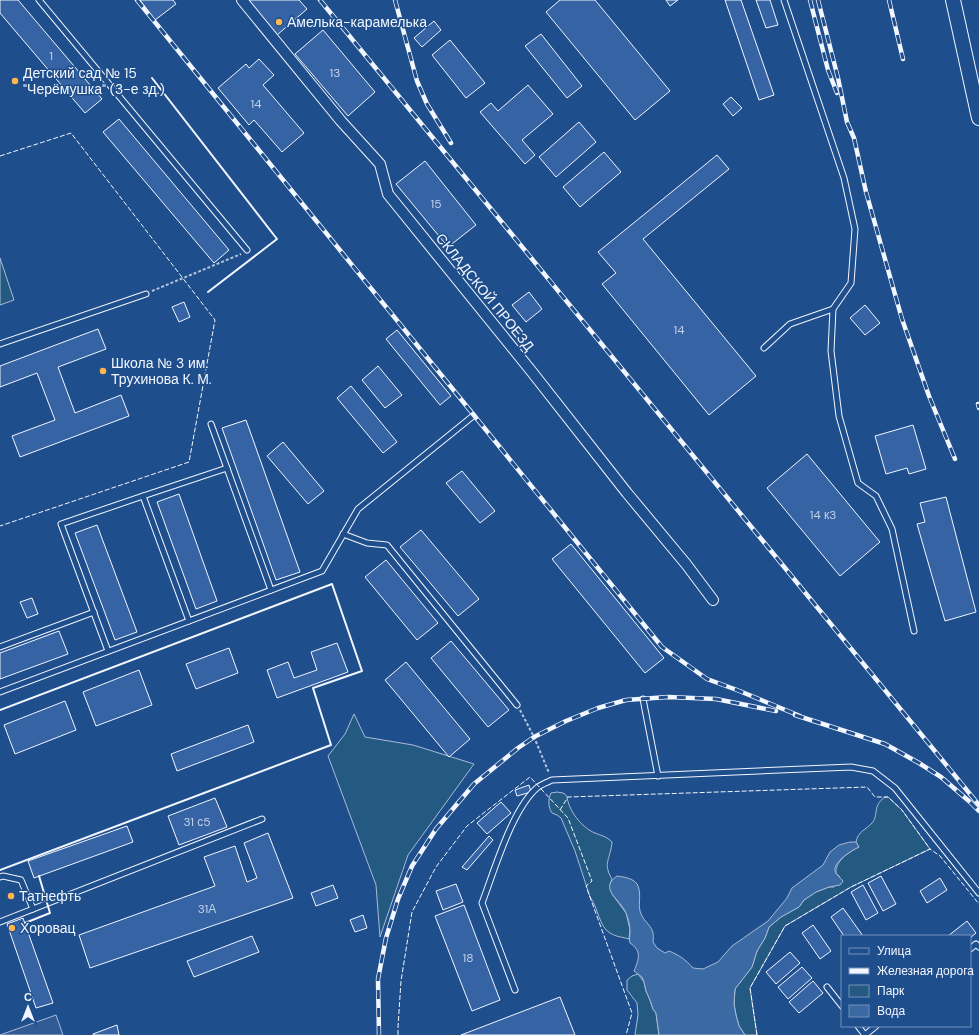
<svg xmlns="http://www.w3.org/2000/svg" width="979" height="1035" viewBox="0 0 979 1035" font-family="'DM Sans',sans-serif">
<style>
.green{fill:#245a82;stroke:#a8bbd7}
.parking{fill:#305b95;stroke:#a8bbd7}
.water{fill:#3b69a3;stroke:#a8bbd7}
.building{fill:#3563a3;stroke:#f2f6ff}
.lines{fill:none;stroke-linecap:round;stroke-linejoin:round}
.lane-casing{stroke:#f2f6ff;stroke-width:7}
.street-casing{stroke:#f2f6ff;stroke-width:12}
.secondary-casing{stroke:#f2f6ff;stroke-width:16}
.path{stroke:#b3c4dc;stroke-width:2;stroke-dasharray:3 2;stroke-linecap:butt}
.lane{stroke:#1f4e8c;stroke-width:5}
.street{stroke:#1f4e8c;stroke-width:10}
.secondary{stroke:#1f4e8c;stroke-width:14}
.rail-casing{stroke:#f2f6ff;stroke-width:4.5}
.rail{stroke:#1f4e8c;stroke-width:3;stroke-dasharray:9;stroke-linecap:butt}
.fence{stroke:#f2f6ff;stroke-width:1;stroke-dasharray:5 2;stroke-linecap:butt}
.wall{stroke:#f2f6ff;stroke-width:2}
.poi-dot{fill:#ffb74d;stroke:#1f4e8c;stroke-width:1.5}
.labels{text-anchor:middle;stroke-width:3;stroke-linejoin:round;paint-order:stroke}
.number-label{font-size:12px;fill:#c3d1e8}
.poi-label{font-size:14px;fill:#f2f6ff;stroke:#1f4e8c;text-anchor:start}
.street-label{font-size:14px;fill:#f2f6ff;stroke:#1f4e8c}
</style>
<rect width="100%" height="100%" fill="#1f4e8c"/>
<g class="green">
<path d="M0,258L14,300L0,305Z"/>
<path d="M354,714L365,737L413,745L474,764L408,855L380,937L376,885L328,756L345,734Z"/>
<path d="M557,792L563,793L567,796C568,810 582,828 595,833C602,836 606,836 612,842C611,858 602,863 612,879L610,884L612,894L626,913L630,929L629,939C623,937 616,937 610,933C599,927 598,907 590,897L575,851L561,818L557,815L552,813C548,807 548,799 551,793Z"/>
<path d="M885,797H888L902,810L930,849L851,887L785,926L750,988L757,1035H745L739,1026L736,1015L734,1004L735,989L752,967L757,951L765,938L769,927L781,917L799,907L804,900L816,892L829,887H834L840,877L836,873C835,861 849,852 859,847L856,842C858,831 866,830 872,823C879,815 872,806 885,797Z"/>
<path d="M638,974L644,982L646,991L650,1000L653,1009L656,1013L659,1035H635L638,1015L637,1003L627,990V980L632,976Z"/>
</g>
<path class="parking" d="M56,1015L63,1035H0Z"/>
<path class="water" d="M850,842H856L859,847C852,850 833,862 835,871C836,875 841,878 843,881L840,885L829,887L816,892L804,900L799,907L781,917L769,927L765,938L757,951L752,967L735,989L734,1004L736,1015L739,1026L745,1035H659L656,1013L653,1009L650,1000L646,991L644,982L642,977L634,971C639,959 642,951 630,943C629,939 630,936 630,931C630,925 628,918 626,913C621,900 598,889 617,876C623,877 633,878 637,884C642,892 638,903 640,911C644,925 656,925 653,942L657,948L665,953L669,951C679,955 686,960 693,968L703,969L718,962L732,946L768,921L787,898L792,888L823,865L830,852L839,845Z"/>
<g class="building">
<path d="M0,0H18L102,99L85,113L0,13Z"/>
<path d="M140,0H173L176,4L155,20Z"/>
<path d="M248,0H299L307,9L277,35Z"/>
<path d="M560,0H595L670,91L635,120L546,12Z"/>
<path d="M666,0H678L670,6Z"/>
<path d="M725,0H741L774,95L759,100Z"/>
<path d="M756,0H770L778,25L766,28Z"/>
<path d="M434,21L441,30L422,47L414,38Z"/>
<path d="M323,30L375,92L348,116L295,54Z"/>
<path d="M541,34L582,86L567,98L525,46Z"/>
<path d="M450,40L485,83L466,98L432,55Z"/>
<path d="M259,59L274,75L263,85L304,133L282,152L254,120L249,125L218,88L246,64L249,68Z"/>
<path d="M528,85L553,114L522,140L535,155L525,164L480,112L491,103L498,111Z"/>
<path d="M731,97L742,108L733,116L723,104Z"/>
<path d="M119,119L229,250L214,263L103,132Z"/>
<path d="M579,122L596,142L556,177L539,157Z"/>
<path d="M604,152L621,172L580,207L563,187Z"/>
<path d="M717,155L729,169L643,239L756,376L709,415L602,284L616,273L598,252Z"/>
<path d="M425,161L476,225L448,247L396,184Z"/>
<path d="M529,292L542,309L526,322L512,305Z"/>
<path d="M184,302L190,317L179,322L172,307Z"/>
<path d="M865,305L880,323L865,335L850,318Z"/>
<path d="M98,329L106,349L58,367L75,413L121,395L129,416L20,457L12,436L55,420L37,373L0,387V366Z"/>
<path d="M397,330L451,396L440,405L386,339Z"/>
<path d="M378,366L402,395L385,408L362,380Z"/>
<path d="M351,386L397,442L383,453L337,398Z"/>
<path d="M246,420L300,572L276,580L222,428Z"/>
<path d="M913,425L926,469L909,474L907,468L886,474L875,436Z"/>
<path d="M283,442L324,491L308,504L267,456Z"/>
<path d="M807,454L880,542L840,576L767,488Z"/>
<path d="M462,471L495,511L480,523L446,483Z"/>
<path d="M179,494L217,601L196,609L157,502Z"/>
<path d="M946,497L976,612L945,621L917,524L925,522L920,503Z"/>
<path d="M97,525L137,632L115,640L75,533Z"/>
<path d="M421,530L479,599L458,616L400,547Z"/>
<path d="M571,544L664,658L645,673L552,559Z"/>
<path d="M386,560L438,623L417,640L365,577Z"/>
<path d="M32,598L38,614L27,618L20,602Z"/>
<path d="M59,631L68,654L0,679V653Z"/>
<path d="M451,641L509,710L488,727L431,658Z"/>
<path d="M337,643L348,672L277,698L267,670L288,662L294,678L317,670L311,652Z"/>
<path d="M229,648L238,673L196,689L186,664Z"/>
<path d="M406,662L470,739L449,757L385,680Z"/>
<path d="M139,670L152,705L96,726L83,692Z"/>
<path d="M65,701L76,730L15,754L4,725Z"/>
<path d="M248,725L254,742L177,771L171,754Z"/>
<path d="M529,785L531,792L517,796L515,790Z"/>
<path d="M215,798L227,827L179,845L168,816Z"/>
<path d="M501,802L511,813L487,834L477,823Z"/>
<path d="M127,826L133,842L34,878L28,861Z"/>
<path d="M268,833L293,898L90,968L79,935L215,886L204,857L235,846L247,882L257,878L244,843Z"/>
<path d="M489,836L493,840L467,870L462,867Z"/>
<path d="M881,876L896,904L883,911L868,883Z"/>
<path d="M940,878L947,890L927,903L920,891Z"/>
<path d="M456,884L463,902L443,910L436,891Z"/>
<path d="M333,885L338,898L316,906L311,893Z"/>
<path d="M863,885L878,913L866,920L851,892Z"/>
<path d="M464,905L500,1000L472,1011L435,916Z"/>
<path d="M843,908L863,936H844L831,917Z"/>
<path d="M363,915L367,928L355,932L350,920Z"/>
<path d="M23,918L53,1003L36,1008L7,924Z"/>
<path d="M967,921L976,933L970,938V936H948Z"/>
<path d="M813,925L831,951L820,959L802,933Z"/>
<path d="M252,936L259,952L194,977L187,961Z"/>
<path d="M790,952L800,963L776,984L766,972Z"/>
<path d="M802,967L812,978L788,999L778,987Z"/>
<path d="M813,981L823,993L799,1013L789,1002Z"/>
<path d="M560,997L575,1035H461Z"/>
<path d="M117,1025L119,1035H93V1034Z"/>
</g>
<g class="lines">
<g class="lane-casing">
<g id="lane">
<path d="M39,0L247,250"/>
<path d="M833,309L831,351L839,416L858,483L876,496L892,529L914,631"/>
<path d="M0,344L146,294"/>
<path d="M764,348L790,324L833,309L851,283L855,229L844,178L784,0"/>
<path d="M211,424L271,590"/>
<path d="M143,496L227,468"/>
<path d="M343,534L367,543L387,545L517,705"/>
<path d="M0,647L94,612"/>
<path d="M108,651L61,524L143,496L189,621"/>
<path d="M0,692L322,571L358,509L473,416"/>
<path d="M643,699L658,776"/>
<path d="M0,877L3,876L21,880L33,909"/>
<path d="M0,922L262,819"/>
<path d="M970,949L976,944L979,947"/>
<path d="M827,987L842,1006"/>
<path d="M515,990L482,903C494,872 512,808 538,787C542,784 548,782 552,780L851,767L873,771L895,788L979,893"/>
<path d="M858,1026L865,1035"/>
<path d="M865,1035L876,1026"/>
</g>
</g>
<g class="street-casing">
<path id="street" d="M242,0L341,121L380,164L388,194L532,372L627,493L686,564L713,600"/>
</g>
<g class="secondary-casing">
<path id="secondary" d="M953,0L979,118"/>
</g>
<g class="path">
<path d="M152,291L241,254"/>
<path d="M520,710L534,737L549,773"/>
</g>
<use href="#lane" class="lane"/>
<use href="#street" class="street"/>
<use href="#secondary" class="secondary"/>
<g class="rail-casing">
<g id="rail">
<path d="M137,0L662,647L707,679L737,690L800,716"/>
<path d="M320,0L979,805"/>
<path d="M395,0L417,81L427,104L451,143"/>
<path d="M810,0L828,70L837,93"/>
<path d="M818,0L838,78L847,122L854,138L866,192L902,319L929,396L955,459"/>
<path d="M889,0L903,59"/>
<path d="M978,404L979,408"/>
<path d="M795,715L885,744L919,763L941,777L970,802L979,811"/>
<path d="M379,1035L378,979L386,938L398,899L412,866L436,829L474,784L518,748L534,737L566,721L598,708L626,700L668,697L716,699L776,711"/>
</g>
</g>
<use href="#rail" class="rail"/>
<g class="fence">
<path d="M0,156L71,133L215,320L189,462L0,526"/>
<path d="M560,810L568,797L867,787L875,797H888L902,810L930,849"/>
<path d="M398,1035V1027L401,981L412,912L436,867L467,826L530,777L568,818L592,881L586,886L632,1013L626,1035"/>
<path d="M757,1035L750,988L785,926L851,887L930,849L940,856L979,904"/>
</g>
<g class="wall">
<path d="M152,78L277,239L208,292"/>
<path d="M0,710L332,584L362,671L313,688L331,745L0,870"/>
<path d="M25,923L50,913L39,876"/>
</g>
</g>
<g class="poi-dot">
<circle cx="279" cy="22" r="4"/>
<circle cx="15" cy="81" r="4"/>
<circle cx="103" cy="371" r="4"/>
<circle cx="11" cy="896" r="4"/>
<circle cx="12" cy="928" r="4"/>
</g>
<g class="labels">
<g class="number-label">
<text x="51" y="60">1</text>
<text x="335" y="77">13</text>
<text x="256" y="108">14</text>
<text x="436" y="208">15</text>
<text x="679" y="334">14</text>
<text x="823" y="519">14 к3</text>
<text x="197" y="826">31 с5</text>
<text x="207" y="913">31А</text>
<text x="468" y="962">18</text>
</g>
<g class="poi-label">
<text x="287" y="27">Амелька-карамелька</text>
<text x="23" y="78">Детский сад № 15<tspan x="23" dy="16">"Черёмушка" (3-е зд.)</tspan></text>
<text x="111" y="368">Школа № 3 им.<tspan x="111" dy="16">Трухинова К. М.</tspan></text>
<text x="19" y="901">Татнефть</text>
<text x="20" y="933">Хоровац</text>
</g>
<g class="street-label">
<text transform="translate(485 292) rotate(51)" y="5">СКЛАДСКОЙ ПРОЕЗД</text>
</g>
</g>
<rect x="841" y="935" width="130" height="92" fill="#1f4e8c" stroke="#7391ba"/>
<rect x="849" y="948" width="20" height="6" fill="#1f4e8c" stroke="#7391ba"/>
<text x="877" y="955" font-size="12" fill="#f2f6ff">Улица</text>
<rect x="849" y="968" width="20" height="6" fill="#f2f6ff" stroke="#7391ba"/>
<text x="877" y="975" font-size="12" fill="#f2f6ff">Железная дорога</text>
<rect x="849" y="985" width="20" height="12" fill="#245a82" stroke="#7391ba"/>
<text x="877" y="995" font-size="12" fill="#f2f6ff">Парк</text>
<rect x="849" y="1005" width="20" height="12" fill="#3b69a3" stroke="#7391ba"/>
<text x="877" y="1015" font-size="12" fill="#f2f6ff">Вода</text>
<g transform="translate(28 1007)" stroke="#1f4e8c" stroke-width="3" paint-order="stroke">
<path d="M0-3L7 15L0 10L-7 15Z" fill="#f2f6ff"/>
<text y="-6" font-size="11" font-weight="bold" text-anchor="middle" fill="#f2f6ff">С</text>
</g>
</svg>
